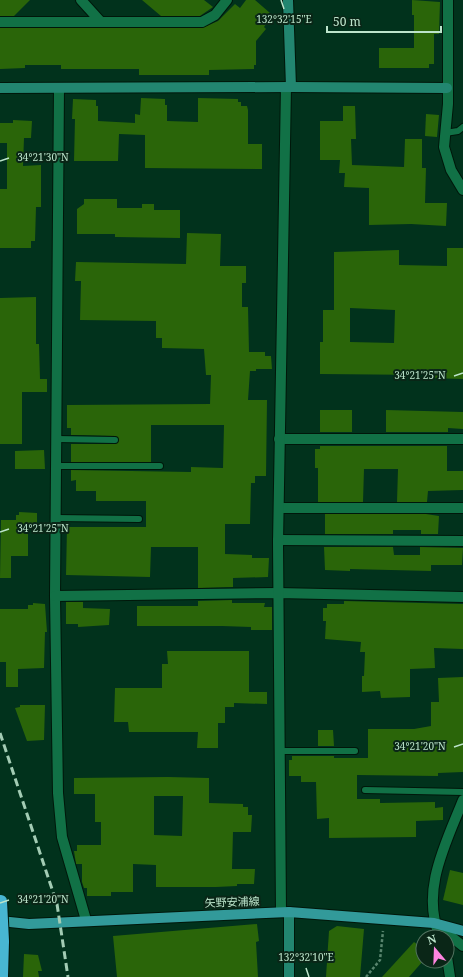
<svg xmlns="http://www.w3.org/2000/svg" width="463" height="977" viewBox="0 0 463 977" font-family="'Noto Serif','Noto Sans JP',serif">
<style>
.building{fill:#2a6509;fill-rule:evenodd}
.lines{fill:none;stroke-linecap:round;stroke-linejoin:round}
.lane-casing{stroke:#00170a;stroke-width:8}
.street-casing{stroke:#00170a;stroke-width:12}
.secondary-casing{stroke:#00170a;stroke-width:12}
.primary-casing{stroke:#00170a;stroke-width:12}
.highway-casing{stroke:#00170a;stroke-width:14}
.path{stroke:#58856e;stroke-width:2.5;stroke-dasharray:3 2;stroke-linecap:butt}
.lane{stroke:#117146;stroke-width:6}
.street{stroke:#117146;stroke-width:10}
.secondary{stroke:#228670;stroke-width:10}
.primary{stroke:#329a9a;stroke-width:10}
.highway{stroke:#48b6d2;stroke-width:12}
.rail{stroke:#a3ccb4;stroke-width:3;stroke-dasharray:8 4;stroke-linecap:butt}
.highway-bridge-casing{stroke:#00170a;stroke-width:14;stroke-linecap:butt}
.highway-bridge{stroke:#48b6d2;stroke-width:12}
.ticks{fill:none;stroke:#bce4cb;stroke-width:1.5}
.labels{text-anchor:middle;stroke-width:4;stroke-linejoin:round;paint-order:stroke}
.street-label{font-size:11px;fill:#bce4cb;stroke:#0a2617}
.ticks-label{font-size:10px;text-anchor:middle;fill:#bce4cb;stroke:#0a2617;stroke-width:4;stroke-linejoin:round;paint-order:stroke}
</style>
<rect width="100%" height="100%" fill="#01321c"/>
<g class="building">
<path d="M0,0H30L14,16H0Z"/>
<path d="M142,0H204L213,7L200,16H161Z"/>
<path d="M246,0H255L270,13L268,15L271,17L264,27L266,29L256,41V65H254V69L209,70V75H139V69H61V65H25V68L0,69V28H202L218,21L235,4L240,8Z"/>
<path d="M412,0L440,2L439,34H434V64H429V68H379V48H414V15H412Z"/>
<path d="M141,98L165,99V105H167V121L198,122V98L238,99V102H241V106H247L248,110V144H262V169L145,168V135L119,134L118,161H74L75,119H72L73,99L96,100V106H98V121L135,123V114L140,115Z"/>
<path d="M343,106H355L356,139H351L352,165L404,167L405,139H422V168H426L425,203H447L446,226L411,224L369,225V188L344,187L345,173H339L340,160H320V121H343Z"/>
<path d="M426,114L439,115L437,137L425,136Z"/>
<path d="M13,120L32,121L31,138H24L23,166L41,165V207H36L35,241H31V248H0V189H7V143H0V123H13Z"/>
<path d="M84,199H117V208H142V204H154V210H180V238L115,237V234H77V209L84,204Z"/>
<path d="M187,233L221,234L220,266H246V283H242V307H248L249,352H265V356H271L272,369H256V371H250L248,400H267L266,476H255V483H251L250,524H225V554L252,555V558H269L268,577L233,578V587L198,588V547H151L150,577L66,575L67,527H146V501H96V491H76V480L71,481V470L191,472V467L223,468L224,425H151V462H71V444H115L119,440L115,436L71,435V428H67V405L210,404L211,375H206L204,349L162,348V338H156V321L80,320L81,281H75L76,262L186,264Z"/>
<path d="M447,248H463V379L427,378V375L320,374V342H323V310H334V252L399,250V265L447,266ZM350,308L395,310L394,343L350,342Z"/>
<path d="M36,297V344H39L40,379H47V392H22V444H0V298Z"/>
<rect x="320" y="410" width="32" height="22"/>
<path d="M386,410L463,412V429L448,428V432H386Z"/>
<path d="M320,446H447V471H463V490L428,491L427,502H397L398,469H364L363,502H318V468H315V449H320Z"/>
<path d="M44,450L45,469H15V451Z"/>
<path d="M19,512L37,513V525L28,526V556H11V578H0L1,520H16V515H19Z"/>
<path d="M325,514H426L439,516L438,534H421V530H393V534H325Z"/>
<path d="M324,547H393L394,555H420V547L463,548L462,565H431V571L350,569V571L325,570Z"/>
<path d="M232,600V603H265L264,607H272V630H251V627L222,626H137V606H198V601Z"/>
<path d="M344,601L463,604V649L434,648L435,668L410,669V697L381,698L380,691L362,692V676H364L365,652H360L361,642L325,639L326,621H323V608H327V604H344Z"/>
<path d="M66,602H83V608L110,609L109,625L78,627V624H66Z"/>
<path d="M33,603L45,604L47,632H45L44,668L18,669V687H6V662H0V609H28V605H33Z"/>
<path d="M167,651H249V692H267V704L234,703V707H225V723H218V748H197L198,732H129L128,722H114L115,688H162V664H168Z"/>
<path d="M463,677V772L438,773V776L357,775V799H380V803L435,802V808L443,807V820L416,821V837L329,838V818L317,819L316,782H301V776H289V760H292V756H334V758H368V729H414L431,726V702H439L438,678Z"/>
<path d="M20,705H45L44,740L27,741L15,708L20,707Z"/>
<path d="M318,730H333L334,746H318Z"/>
<path d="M168,777L209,778V803L243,804V807H248V815H252L251,832H233L232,869H255L254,884H237V886L216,887H156V865L133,864V892H111V896H87V888H84L82,882V864H76L74,851H77V845H101V822H95V794H74V778ZM154,796H183L182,836L154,835Z"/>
<path d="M450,870L463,873V905L443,900Z"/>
<path d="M257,924L259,941L256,942L258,977H117L113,936Z"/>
<path d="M337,926L364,929L360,977H326L329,931Z"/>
<path d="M414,942L423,949V961L409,977H382Z"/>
<path d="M24,954L38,955L42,971H38L39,977H23Z"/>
</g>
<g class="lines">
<g class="lane-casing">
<g id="lane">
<path d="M445,133L458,131L463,127"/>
<path d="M57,439L115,440"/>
<path d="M56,466H160"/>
<path d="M56,518L139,519"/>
<path d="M279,751H355"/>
<path d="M365,790L463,792"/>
</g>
</g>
<g class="street-casing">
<g id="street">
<path d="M81,0L101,22"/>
<path d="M448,0V104L444,147L451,170L463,190"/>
<path d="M0,22H202L215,15L227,0"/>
<path d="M59,88L55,596L58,793L62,837L86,920"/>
<path d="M279,439H463"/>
<path d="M279,508H463"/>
<path d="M278,540L463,541"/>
<path d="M55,596L278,593L463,597"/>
<path d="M281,912L278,543L286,87"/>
<path d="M435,924L463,946"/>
<path d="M440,937C420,891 446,843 463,800"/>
<path d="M447,957L450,977"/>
</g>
</g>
<g class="secondary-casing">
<g id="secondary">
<path d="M288,0L291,87"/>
<path d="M0,88L291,87L447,88"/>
<path d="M289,977V912"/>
</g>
</g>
<g class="primary-casing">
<path id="primary" d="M0,921L29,924L289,912L434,923L463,931"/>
</g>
<g class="highway-casing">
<path id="highway" d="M2,977L3,941"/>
</g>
<path class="path" d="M366,977L380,960L383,931"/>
<use href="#lane" class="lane"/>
<use href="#street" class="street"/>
<use href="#secondary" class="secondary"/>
<use href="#primary" class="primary"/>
<use href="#highway" class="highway"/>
<path class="rail" d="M0,733L57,904L68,977"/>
<g class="highway-bridge-casing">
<path id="highway-bridge" d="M1,901L3,941"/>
</g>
<use href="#highway-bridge" class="highway-bridge"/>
</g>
<path class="ticks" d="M281,0L284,9M0,161L9,158M454,376L463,373M0,532L9,529M454,747L463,744M0,903L9,900M306,968L309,977"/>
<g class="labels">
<g class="street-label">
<text transform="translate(232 902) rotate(-2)" y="4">矢野安浦線</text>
</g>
</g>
<g class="ticks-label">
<text x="284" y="23">132°32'15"E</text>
<text x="43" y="161">34°21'30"N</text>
<text x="420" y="379">34°21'25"N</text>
<text x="43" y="532">34°21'25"N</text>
<text x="420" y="750">34°21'20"N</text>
<text x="43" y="903">34°21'20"N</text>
<text x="306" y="961">132°32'10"E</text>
</g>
<g transform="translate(435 949) rotate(341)"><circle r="19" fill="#0a2617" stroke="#51725f"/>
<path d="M0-3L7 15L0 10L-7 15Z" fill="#fe85e0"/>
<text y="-6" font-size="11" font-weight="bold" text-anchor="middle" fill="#bce4cb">N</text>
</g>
<path d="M327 26v6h114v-6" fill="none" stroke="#bce4cb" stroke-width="2"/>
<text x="333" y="26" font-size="12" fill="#bce4cb" stroke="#0a2617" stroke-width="3" paint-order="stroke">50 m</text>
</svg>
